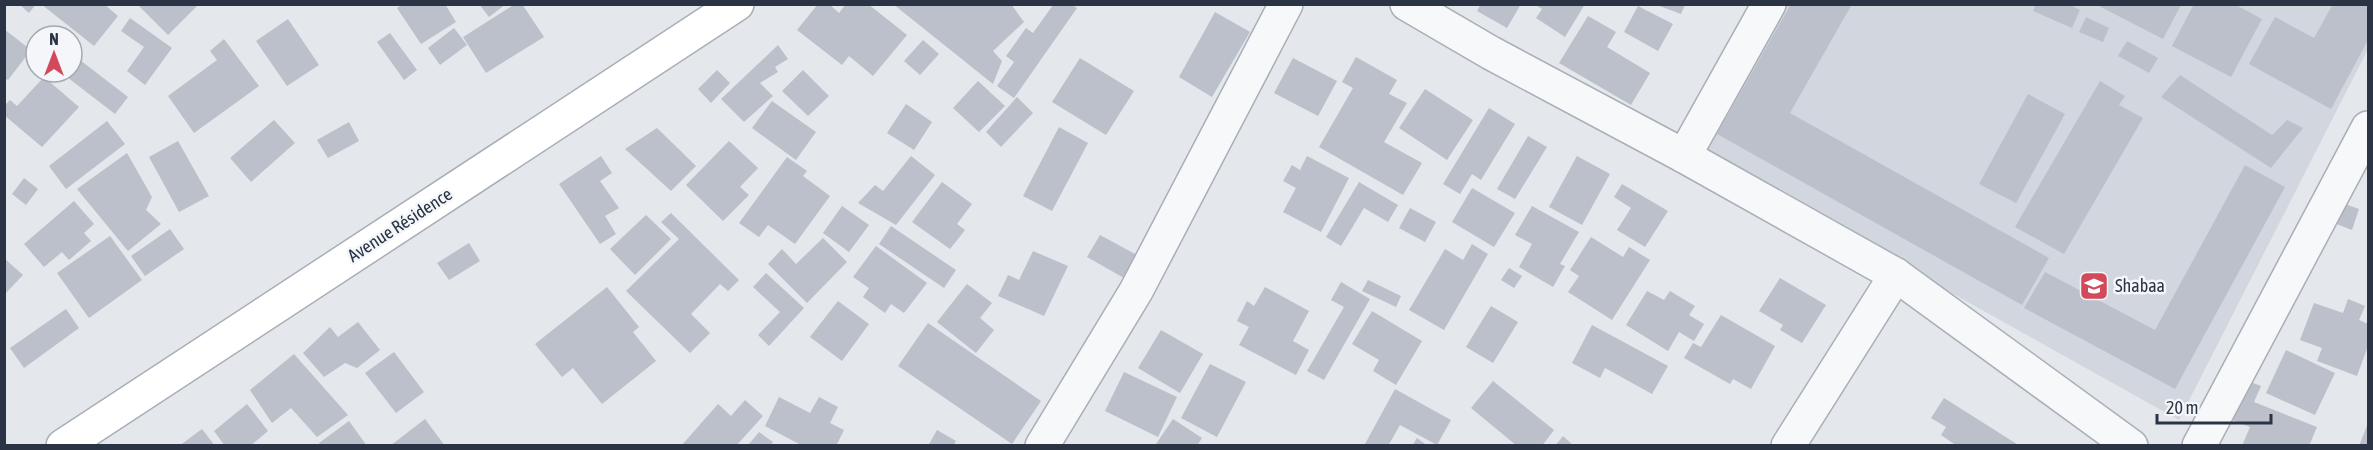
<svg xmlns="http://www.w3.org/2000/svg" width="2373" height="450" viewBox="0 0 2373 450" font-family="'Asap Condensed',sans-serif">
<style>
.built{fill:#d2d6de}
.building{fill:#bbc0ca}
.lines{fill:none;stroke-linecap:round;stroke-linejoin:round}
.minor-casing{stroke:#a9aeb7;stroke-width:36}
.secondary-casing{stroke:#a9aeb7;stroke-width:36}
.minor{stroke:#f7f8fa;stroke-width:33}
.secondary{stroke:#fff;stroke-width:33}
.labels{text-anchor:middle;stroke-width:5;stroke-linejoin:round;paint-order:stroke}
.street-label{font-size:18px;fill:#2b3445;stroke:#f4f6f9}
.poi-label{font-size:18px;fill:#2b3445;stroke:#f4f6f9;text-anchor:start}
</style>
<rect width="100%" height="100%" fill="#e4e7ec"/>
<path class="built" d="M1781,5H2368V49L2179,420L1701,153Z"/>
<g class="building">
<path d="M19,4H36L29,13Z"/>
<path d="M41,4H104L118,16L94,46Z"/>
<path d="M137,4H199L168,35Z"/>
<path d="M403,4H445L456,22L421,44L397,8Z"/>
<path d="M479,4H506L489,17Z"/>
<path d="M515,4H522L544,37L486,73L463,37Z"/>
<path d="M818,4H829L839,13L846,4H868L907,35L873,76L849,56L842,65L797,30Z"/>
<path d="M893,4H1011L1024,22L993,51L1002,61L993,84Z"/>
<path d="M1481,4H1521L1507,28L1477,11Z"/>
<path d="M1534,4H1585L1565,37L1536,18L1542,9Z"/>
<path d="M1791,4H1852L1790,113L2049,258L2022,305L1717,134Z"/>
<path d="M2036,4H2068L2080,10L2072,28L2033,11Z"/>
<path d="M2194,4H2234L2262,19L2231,77L2172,46Z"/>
<path d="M2333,4H2368V40L2331,109L2249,64L2275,17L2314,38Z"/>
<path d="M1053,5H1072L1077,8L1014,98L997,86L1014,62L1006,56L1026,28L1033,33Z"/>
<path d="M1657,5H1685L1681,14Z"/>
<path d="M2097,5H2181L2163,39Z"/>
<path d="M1638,6L1673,24L1658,51L1624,32Z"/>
<path d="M1215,12L1250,32L1212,97L1179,77Z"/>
<path d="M1588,16L1616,32L1607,47L1650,73L1631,105L1559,63Z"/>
<path d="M2086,17L2109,28L2103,42L2079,32Z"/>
<path d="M130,18L172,48L145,85L127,71L144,47L121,31Z"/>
<path d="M288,19L319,65L287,86L256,41Z"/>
<path d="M454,28L467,45L440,65L428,48Z"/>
<path d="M4,29L31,50L8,80L4,78Z"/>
<path d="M390,33L417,70L404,80L377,42Z"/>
<path d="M224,39L259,86L194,133L168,96L217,60L210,51Z"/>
<path d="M923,40L939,54L920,75L904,61Z"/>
<path d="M2127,41L2158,58L2149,73L2118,56Z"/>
<path d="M778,45L788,59L775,67L778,72L760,83L773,96L744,122L721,99Z"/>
<path d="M1356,57L1397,80L1389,94L1407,103L1384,142L1422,163L1403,195L1319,147L1353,88L1342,82Z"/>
<path d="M1080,58L1134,91L1106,135L1052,102Z"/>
<path d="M1293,58L1337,81L1318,116L1274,93Z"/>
<path d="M80,60L128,97L115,114L67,77Z"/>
<path d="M717,70L730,83L711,103L698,89Z"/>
<path d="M803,70L829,96L808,116L782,91Z"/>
<path d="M2180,75L2272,135L2287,120L2303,128L2271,168L2161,97Z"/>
<path d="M44,77L79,107L42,147L4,115V106L10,100L17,106Z"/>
<path d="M978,81L1005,106L979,132L953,108Z"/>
<path d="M2100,81L2125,96L2119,105L2143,118L2064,254L2015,227Z"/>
<path d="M1425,89L1473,120L1447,160L1399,128Z"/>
<path d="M2028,94L2065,114L2016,203L1979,184Z"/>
<path d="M1017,97L1033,113L1001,147L986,132Z"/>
<path d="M772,101L816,132L796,160L752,128Z"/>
<path d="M906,104L932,122L914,150L887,133Z"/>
<path d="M1489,108L1515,124L1481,180L1472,174L1460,194L1443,184Z"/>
<path d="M274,120L295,143L251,182L230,158Z"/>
<path d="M107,121L125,144L66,189L49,166Z"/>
<path d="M349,122L359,141L328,158L317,140Z"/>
<path d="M1059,127L1088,143L1052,211L1023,196Z"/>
<path d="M657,128L696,166L671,191L625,149Z"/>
<path d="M1528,136L1547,147L1515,199L1497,189Z"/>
<path d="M178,141L209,196L179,212L149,157Z"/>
<path d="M729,141L758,168L740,187L749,195L723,221L686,185Z"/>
<path d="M127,153L152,197L146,210L161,224L128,251L77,189Z"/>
<path d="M601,156L612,173L600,181L619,208L605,216L616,234L600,244L559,184Z"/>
<path d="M911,156L935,175L896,225L858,203L875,185L883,191Z"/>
<path d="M1307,156L1349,178L1321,232L1283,212L1296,188L1283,181L1292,165L1300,170Z"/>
<path d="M1577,156L1610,174L1582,225L1549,207Z"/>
<path d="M787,157L807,171L803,176L830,196L795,244L768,225L759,237L739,223Z"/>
<path d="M2245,165L2285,187L2175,389L2024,308L2045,272L2155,330Z"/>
<path d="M24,178L38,189L26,205L12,194Z"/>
<path d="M942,182L972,204L957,224L965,230L950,249L912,222Z"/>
<path d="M1359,182L1398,205L1388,222L1364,208L1341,246L1326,237Z"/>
<path d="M1622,184L1668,211L1645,247L1617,230L1631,208L1614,197Z"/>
<path d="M1472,188L1515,213L1494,247L1452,222Z"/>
<path d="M74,201L94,224L84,233L91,241L69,260L62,252L44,267L24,244Z"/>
<path d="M2342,203L2359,209L2352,230L2334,223Z"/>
<path d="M842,206L869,225L849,252L823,233Z"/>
<path d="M1532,206L1579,232L1560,264L1565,266L1553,287L1519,267L1532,244L1515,235Z"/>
<path d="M1410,208L1436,222L1425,242L1399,228Z"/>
<path d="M671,213L739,280L728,291L720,284L691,314L710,333L690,353L626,291L679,239L661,222Z"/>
<path d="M646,215L671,239L635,275L610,249Z"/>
<path d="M891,226L956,270L944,288L879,244Z"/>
<path d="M170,229L184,249L145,276L131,256Z"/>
<path d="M1100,235L1137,255L1124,278L1087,257Z"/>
<path d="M110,236L142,280L89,318L57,273Z"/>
<path d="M1591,237L1623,257L1629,247L1650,260L1612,320L1568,292L1579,276L1570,270Z"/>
<path d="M823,238L847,262L807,303L768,264L782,249L796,264Z"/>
<path d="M469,243L480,261L449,280L437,263Z"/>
<path d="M1472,244L1488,254L1444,330L1409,310L1445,249L1463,260Z"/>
<path d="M876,246L927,283L904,313L891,304L885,313L863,297L869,288L853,277Z"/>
<path d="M1033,251L1068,266L1044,316L998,296L1008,275L1019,280Z"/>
<path d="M4,258L23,275L4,295Z"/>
<path d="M1509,268L1522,276L1514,288L1501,280Z"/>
<path d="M766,273L804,308L769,346L758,335L780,312L753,287Z"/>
<path d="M1780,278L1826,305L1802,343L1780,330L1783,325L1759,311Z"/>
<path d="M1368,280L1401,296L1396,307L1362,291Z"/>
<path d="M1341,282L1370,299L1324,380L1307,371L1344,307L1331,300Z"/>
<path d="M967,284L992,303L980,318L994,330L976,353L937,322Z"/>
<path d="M607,287L639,327L633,332L656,361L602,404L573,368L562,377L535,344Z"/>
<path d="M1265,287L1309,311L1293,341L1309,350L1296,375L1239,345L1249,327L1237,321L1247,301L1254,306Z"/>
<path d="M1647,291L1664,300L1670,291L1695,306L1689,315L1704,324L1694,341L1679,332L1668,351L1626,325Z"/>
<path d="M2348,299L2365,306L2359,320L2368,324V346L2357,376L2317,361L2322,348L2300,340L2314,303L2343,313Z"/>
<path d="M838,301L869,324L842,361L810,337Z"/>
<path d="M1491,306L1518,322L1493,363L1466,347Z"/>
<path d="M66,309L79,328L24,368L10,348Z"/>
<path d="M1372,311L1422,341L1396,385L1373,371L1379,360L1352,344Z"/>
<path d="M1721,315L1775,346L1751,389L1733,379L1730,384L1684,358L1693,343L1701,347Z"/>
<path d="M358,322L380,350L357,368L345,363L324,377L303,353L330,327L338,337Z"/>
<path d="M928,323L1041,401L1012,444L898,366Z"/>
<path d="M1592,325L1668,366L1652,394L1605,368L1600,378L1572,363Z"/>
<path d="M1161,330L1203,354L1180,393L1138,368Z"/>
<path d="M2286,350L2335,373L2315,415L2266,393Z"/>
<path d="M394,352L424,392L396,413L365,373Z"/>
<path d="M294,354L348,415L317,437L291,408L272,423L250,390Z"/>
<path d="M1210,364L1246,382L1217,437L1181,418Z"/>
<path d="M1124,372L1177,397L1158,437L1105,411Z"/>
<path d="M2243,379L2261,386L2254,402L2317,427L2309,446H2242L2250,427L2227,418Z"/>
<path d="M1493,381L1554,430L1542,446H1517L1471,408Z"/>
<path d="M1395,389L1451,420L1437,445L1400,425L1388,446L1365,444Z"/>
<path d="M779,397L810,413L819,397L838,407L830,423L844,430L836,446H803L765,426Z"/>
<path d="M1944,398L2020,446H1957L1941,435L1946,427L1931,418Z"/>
<path d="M745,400L763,416L736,446H681L718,404L731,416Z"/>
<path d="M247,404L268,431L250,446H225L214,431Z"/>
<path d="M425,419L445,446H390Z"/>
<path d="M1173,419L1202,438L1197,446L1156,444Z"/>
<path d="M349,421L367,446H321L319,443Z"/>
<path d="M2368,423V446H2359Z"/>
<path d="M202,429L215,446H179Z"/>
<path d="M937,430L956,441L953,446H928Z"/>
<path d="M759,432L773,442L770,446L749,444Z"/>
<path d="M1563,436L1574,446H1555Z"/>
<path d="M1417,438L1428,446H1412Z"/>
</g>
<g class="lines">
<g class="minor-casing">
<g id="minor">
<path d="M1407,4L1491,53L1684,156L1896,275L2131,446"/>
<path d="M1684,156L1769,4"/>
<path d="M1042,446L1136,291L1286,4"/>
<path d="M1788,446L1896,275"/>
<path d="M2199,446L2368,128"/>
</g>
</g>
<g class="secondary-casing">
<path id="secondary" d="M63,446L737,4"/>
</g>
<use href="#minor" class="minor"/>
<use href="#secondary" class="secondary"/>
</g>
<defs>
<g id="school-square" transform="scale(1.5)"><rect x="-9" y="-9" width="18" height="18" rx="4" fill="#d1495b" stroke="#f4f6f9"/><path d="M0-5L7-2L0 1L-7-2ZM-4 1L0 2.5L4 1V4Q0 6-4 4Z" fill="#fff"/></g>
</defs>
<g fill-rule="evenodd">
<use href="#school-square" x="2094" y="286"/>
</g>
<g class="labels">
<g class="street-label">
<text transform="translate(400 225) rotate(-33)" y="6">Avenue Résidence</text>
</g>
<g class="poi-label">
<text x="2115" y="292">Shabaa</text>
</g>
</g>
<rect width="2373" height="450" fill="none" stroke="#2b3445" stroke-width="12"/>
<g transform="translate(54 54)"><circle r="28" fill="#f4f6f9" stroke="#a4a8b1" stroke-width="1.5"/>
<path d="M0-4.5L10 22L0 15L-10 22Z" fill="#d1495b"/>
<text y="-9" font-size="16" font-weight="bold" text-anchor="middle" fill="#2b3445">N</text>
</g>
<path d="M2157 414v9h114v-9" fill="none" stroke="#2b3445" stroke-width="3"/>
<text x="2166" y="414" font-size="18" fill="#2b3445" stroke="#f4f6f9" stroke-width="4.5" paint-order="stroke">20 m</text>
</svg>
